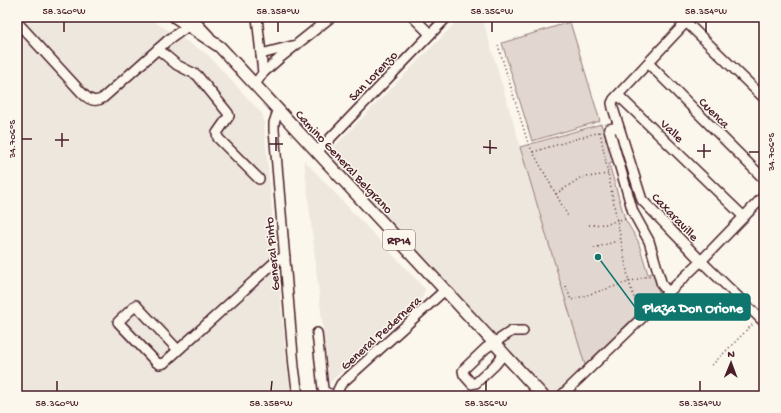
<svg xmlns="http://www.w3.org/2000/svg" width="781" height="413" viewBox="0 0 781 413" font-family="'Gochi Hand',sans-serif">
<style>
.built{fill:#eee7de}
.green{fill:#e2d7d0;stroke:#967b7e}
.lines{fill:none;stroke-linecap:round;stroke-linejoin:round}
.minor-casing{stroke:#4a1f2b;stroke-width:12}
.major-casing{stroke:#4a1f2b;stroke-width:14}
.path{stroke:#4a1f2b;stroke-width:1.5;stroke-dasharray:1 3;stroke-linecap:butt}
.minor{stroke:#fbf7ec;stroke-width:9}
.major{stroke:#fbf7ec;stroke-width:11}
.ticks{fill:none;stroke:#4a1f2b;stroke-width:1.5}
.labels{text-anchor:middle;stroke-width:3;stroke-linejoin:round;paint-order:stroke}
.shield{fill:#fbf7ec;stroke:#7f6065;stroke-width:1}
.shield-label{font-size:12px;font-weight:bold;fill:#4a1f2b}
.street-label{font-size:13px;fill:#4a1f2b;stroke:#fbf7ec}
.leader{fill:none;stroke:#0f766e;stroke-width:1.5}
.callout-dot{fill:#0f766e;stroke:#fbf7ec;stroke-width:1.5}
.callout{fill:#0f766e;stroke:#0f766e;stroke-width:1.5}
.callout-label{font-size:14px;text-anchor:middle;font-weight:bold;fill:#fff}
.neatline{fill:none;stroke:#4a1f2b;stroke-width:1.5}
.ticks-label{font-size:10px;text-anchor:middle;fill:#4a1f2b}
</style>
<rect width="100%" height="100%" fill="#fbf7ec"/>
<filter id="ink" filterUnits="userSpaceOnUse"><feTurbulence type="fractalNoise" baseFrequency=".025" numOctaves="2"/><feDisplacementMap in="SourceGraphic" scale="8" xChannelSelector="R" yChannelSelector="G"/><feConvolveMatrix kernelMatrix="1 2 1 2 8 2 1 2 1" color-interpolation-filters="sRGB"/></filter>
<g filter="url(#ink)">
<g class="built">
<path d="M17,17H147L207,54L263,115L286,357L291,396H17Z"/>
<path d="M461,17H482L585,365L556,393H550L326,155Z"/>
<path d="M304,160L425,289L422,298L329,383Z"/>
</g>
<g class="green">
<path d="M570,22L600,121L532,141L502,43Z"/>
<path d="M601,124L614,163L609,164L625,219L638,241L648,274L653,273L659,293L585,365L520,147Z"/>
</g>
<g class="lines">
<g class="minor-casing">
<g id="minor">
<path d="M191,17L209,36"/>
<path d="M413,17L430,34"/>
<path d="M681,17L764,98"/>
<path d="M691,17L614,99L612,103L613,108L642,200L701,261L764,322"/>
<path d="M17,22L82,93C89,100 95,103 103,98L167,41L188,26"/>
<path d="M158,49L177,65L197,75L228,113L229,116L217,133L218,138L259,179"/>
<path d="M261,54L292,46"/>
<path d="M648,63L764,179"/>
<path d="M263,73L281,57L331,17"/>
<path d="M255,84L263,73L257,17"/>
<path d="M618,95L743,216"/>
<path d="M278,111L274,123V130L294,367L298,396"/>
<path d="M618,127L609,129L633,212L649,241L662,285L668,292"/>
<path d="M317,152L447,17"/>
<path d="M317,333L323,389L325,392L335,396"/>
<path d="M178,350L136,305L118,322L156,362L159,364L164,363L277,260L285,257"/>
<path d="M504,354L495,365L476,383L472,384L464,375L463,371L465,368L486,348L512,331H523"/>
<path d="M337,396L338,390L341,384L445,290"/>
<path d="M561,396L701,261L764,196"/>
</g>
</g>
<g class="major-casing">
<path id="major" d="M175,17L220,47L445,290L543,396"/>
</g>
<g class="path">
<path d="M498,45L528,143L569,218"/>
<path d="M600,132L629,282L638,310"/>
<path d="M533,152L599,132"/>
<path d="M556,194L580,178L608,174"/>
<path d="M589,225L608,224L617,220L628,219"/>
<path d="M594,248L621,240"/>
<path d="M566,286L571,300L651,275"/>
<path d="M712,365L754,323"/>
</g>
<use href="#minor" class="minor"/>
<use href="#major" class="major"/>
</g>
</g>
<path class="ticks" d="M64,32V22M278,32V22M492,32V22M706,32V22M22,139H32M55,140H69M269,144H283M62,147V133M483,147L497,148M276,151V137M697,151H711M749,152H759M490,154V140M704,158V144M57,391V381M271,391L272,381M486,391V381M700,391V381"/>
<g class="labels">
<rect class="shield" x="383" y="230" width="32" height="20" rx="3"/>
<g class="shield-label">
<text x="399" y="244">RP14</text>
</g>
<g class="street-label">
<text transform="translate(372 75) rotate(-46)" y="5">San Lorenzo</text>
<text transform="translate(715 112) rotate(45)" y="5">Cuenca</text>
<text transform="translate(673 130) rotate(44)" y="5">Valle</text>
<text transform="translate(345 161) rotate(47)" y="5">Camino General Belgrano</text>
<text transform="translate(676 216) rotate(46)" y="5">Caxaraville</text>
<text transform="translate(271 254) rotate(-95)" y="5">General Pinto</text>
<text transform="translate(380 332) rotate(-42)" y="5">General Pedernera</text>
</g>
</g>
<path class="leader" d="M598 257L635 307"/>
<circle class="callout-dot" cx="598" cy="257" r="4"/>
<rect class="callout" x="635" y="294" width="115" height="26" rx="4"/>
<g class="callout-label">
<text x="693" y="312">Plaza Don Orione</text>
</g>
<rect width="781" height="413" fill="none" stroke="#fbf7ec" stroke-width="44"/>
<g transform="translate(731 363) rotate(1)" stroke="#fbf7ec" stroke-width="3" paint-order="stroke">
<path d="M0-3L7 15L0 10L-7 15Z" fill="#4a1f2b"/>
<text y="-6" font-size="11" font-weight="bold" text-anchor="middle" fill="#4a1f2b">N</text>
</g>
<rect x="22" y="22" width="737" height="369" class="neatline"/>
<g class="ticks-label">
<text x="64" y="14">58.360°W</text>
<text x="278" y="14">58.358°W</text>
<text x="492" y="14">58.356°W</text>
<text x="706" y="14">58.354°W</text>
<text transform="translate(11 139) rotate(-90)" y="4">34.706°S</text>
<text transform="translate(770 152) rotate(-90)" y="4">34.706°S</text>
<text x="57" y="406">58.360°W</text>
<text x="271" y="406">58.358°W</text>
<text x="486" y="406">58.356°W</text>
<text x="700" y="406">58.354°W</text>
</g>
</svg>
